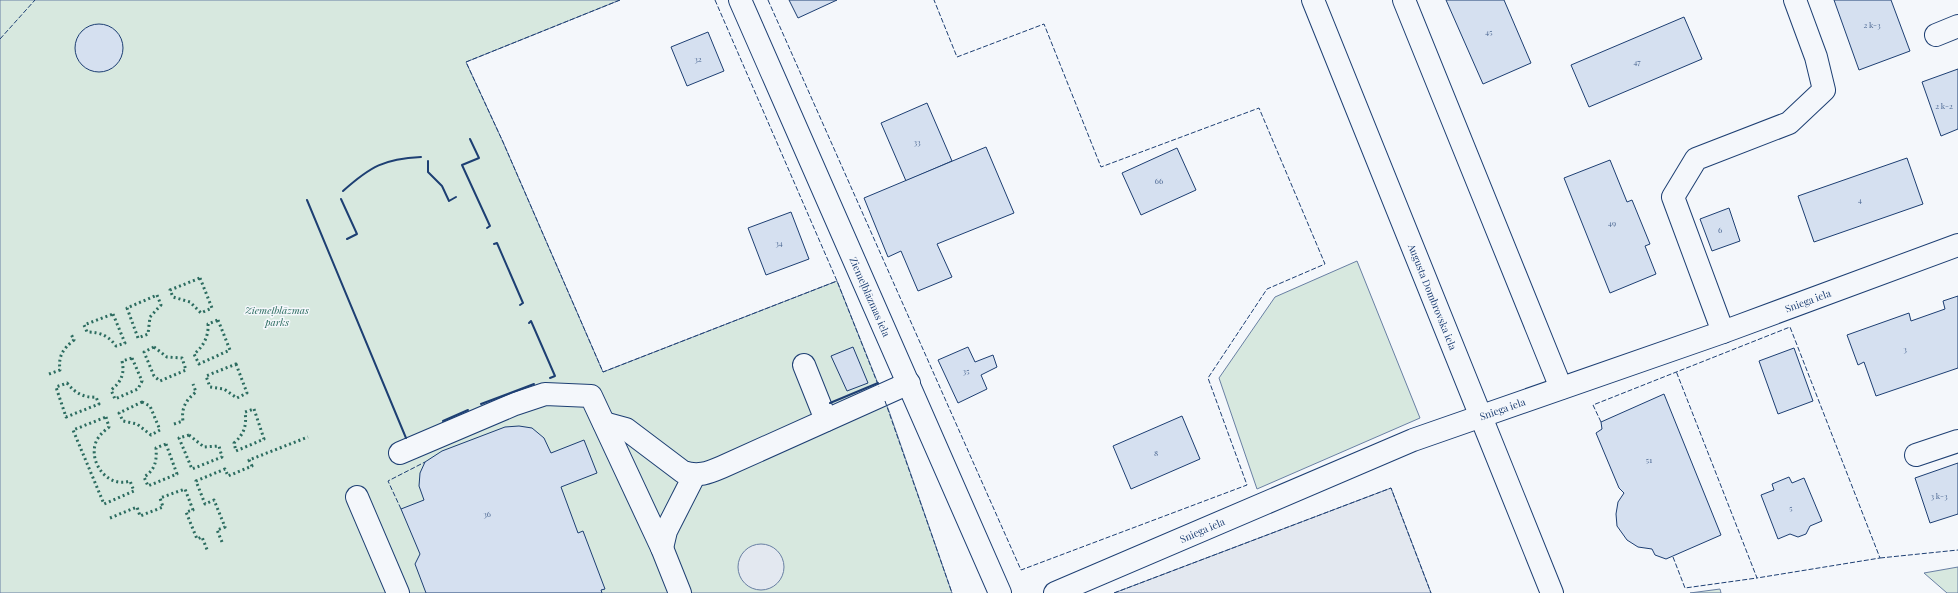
<svg xmlns="http://www.w3.org/2000/svg" width="1958" height="593" viewBox="0 0 1958 593" font-family="'Playfair Display',serif">
<style>
.green{fill:#d7e8df;stroke:#687fa3}
.parking{fill:#e3e8f0;stroke:#687fa3}
.building{fill:#d5e0f0;stroke:#1d3f73}
.lines{fill:none;stroke-linecap:round;stroke-linejoin:round}
.minor-casing{stroke:#1d3f73;stroke-width:24}
.major-casing{stroke:#1d3f73;stroke-width:24}
.minor{stroke:#f4f7fb;stroke-width:22}
.major{stroke:#f4f7fb;stroke-width:22}
.hedge{stroke:#2c6c60;stroke-width:3;stroke-dasharray:2 3;stroke-linecap:butt}
.fence{stroke:#1d3f73;stroke-width:1;stroke-dasharray:5 2;stroke-linecap:butt}
.wall{stroke:#1d3f73;stroke-width:2}
.labels{text-anchor:middle;stroke-width:3;stroke-linejoin:round;paint-order:stroke}
.number-label{font-size:8px;fill:#4b6792}
.street-label{font-size:10px;fill:#1d3f73;stroke:#f4f7fb}
.park-label{font-size:10px;font-style:italic;fill:#2c6c60;stroke:#f4f7fb}
</style>
<rect width="100%" height="100%" fill="#f4f7fb"/>
<g class="green">
<path d="M0,0H620L466,62L503,142L603,372L837,281L889,411L952,593H0Z"/>
<path d="M1357,261L1420,418L1257,489L1219,378L1275,297Z"/>
<path d="M1958,567V593H1947L1924,573Z"/>
<path d="M1720,589L1721,593H1690Z"/>
</g>
<g class="parking">
<path d="M1391,488L1431,593H1114Z"/>
<circle cx="761" cy="567" r="23"/>
</g>
<g class="building">
<path d="M789,0H837L798,18Z"/>
<path d="M1446,0H1504L1531,63L1483,84Z"/>
<path d="M1834,0H1891L1910,51L1859,70Z"/>
<path d="M1684,17L1702,59L1589,107L1571,65Z"/>
<circle cx="99" cy="48" r="24"/>
<path d="M708,32L724,71L687,86L671,47Z"/>
<path d="M1958,69V129L1941,136L1922,82Z"/>
<path d="M927,103L952,161L906,181L881,123Z"/>
<path d="M986,147L1014,213L937,244L952,277L918,291L901,251L888,257L864,198Z"/>
<path d="M1177,148L1196,190L1141,215L1122,173Z"/>
<path d="M1907,158L1923,204L1814,242L1798,196Z"/>
<path d="M1610,160L1627,202L1632,200L1650,244L1645,246L1656,274L1610,293L1564,178Z"/>
<path d="M1729,208L1740,241L1712,251L1700,219Z"/>
<path d="M791,212L809,259L766,275L748,228Z"/>
<path d="M1958,296V368L1876,396L1864,362L1858,365L1847,335L1909,313L1911,321L1945,309L1943,301Z"/>
<path d="M853,347L868,383L847,391L831,356Z"/>
<path d="M968,347L975,362L993,355L997,367L981,375L987,389L958,403L938,360Z"/>
<path d="M1794,348L1813,401L1778,414L1759,361Z"/>
<path d="M1664,394L1721,535L1666,559L1655,555L1652,549L1638,547L1627,540L1617,526L1616,514L1618,502L1624,493L1619,488L1596,433L1602,429L1601,422Z"/>
<path d="M1182,416L1200,459L1131,489L1113,446Z"/>
<path d="M519,426L532,428L544,438L551,453L584,440L597,473L561,487L578,533L583,531L605,589L601,590L602,593H426L415,564L420,554L401,509L424,500L419,486L420,473L425,462L442,451L505,427Z"/>
<path d="M1958,463V514L1930,523L1915,478Z"/>
<path d="M1789,477L1792,483L1804,478L1822,521L1810,526L1806,534L1798,537L1790,534L1778,539L1761,495L1774,490L1772,484Z"/>
</g>
<g class="lines">
<g class="minor-casing">
<g id="minor">
<path id="s1" d="M740,0L1000,593"/>
<path d="M1404,0L1561,388"/>
<path d="M1936,35L1958,26"/>
<path d="M1723,332L1673,197L1696,159L1789,123L1824,90L1816,57L1795,0"/>
<path d="M804,365L826,420"/>
<path d="M604,423L626,429L683,472C698,477 708,473 722,467L909,383"/>
<path d="M400,453L515,404L545,394L591,396L662,548L680,593"/>
<path d="M1916,455L1958,441"/>
<path d="M357,497L398,593"/>
<path d="M662,548L666,531L694,476"/>
<path id="s2" d="M1055,593L1413,440L1723,332L1958,245"/>
</g>
</g>
<g class="major-casing">
<g id="major">
<path id="s3" d="M1313,0L1552,593"/>
</g>
</g>
<use href="#minor" class="minor"/>
<use href="#major" class="major"/>
<g class="hedge">
<path d="M200,278L212,308L201,313L190,302L173,297L170,290Z"/>
<path d="M157,295L161,305L150,317L148,334L138,338L127,308Z"/>
<path d="M113,314L125,343L116,346C109,336 100,332 87,332L84,325Z"/>
<path d="M218,320L230,350L199,364L194,354C203,347 209,336 208,324Z"/>
<path d="M154,347L167,357L182,358L186,370L160,381L154,376L144,352Z"/>
<path d="M132,358L142,381L138,389L115,399L111,390C121,382 125,374 122,361Z"/>
<path d="M236,364L247,393L237,398L224,389L210,387L206,376Z"/>
<path d="M49,374L60,370C58,356 63,349 74,340L71,334"/>
<path d="M67,383C75,393 84,398 96,397L99,404L66,417L56,387Z"/>
<path d="M142,402L150,406L160,430L151,435L137,424L123,421L119,413Z"/>
<path d="M254,409L264,439L236,451L234,443C244,434 247,426 245,412Z"/>
<path d="M106,417L109,427C103,432 97,437 95,445C90,465 109,488 130,481L134,491L104,504L73,430Z"/>
<path d="M174,424L183,421C181,408 186,400 196,392L193,384"/>
<path d="M189,435L204,447L219,446L222,457L192,469L179,438Z"/>
<path d="M166,444L177,474L148,486L144,477C155,470 157,461 156,448Z"/>
<path d="M110,518L137,507L140,516L163,507L160,498L185,489L193,510L186,512L197,539L202,537L208,552"/>
<path d="M222,542L217,530L225,527L214,500L205,504L196,481L225,469L228,476L252,466L249,460L308,437"/>
</g>
<g class="fence">
<path d="M620,0L466,62L503,142L603,372L837,281"/>
<path d="M715,0L837,281L879,387"/>
<path d="M768,0L1021,570L1247,485L1208,378L1267,289L1325,264L1259,108L1101,167L1044,24L957,57L934,0"/>
<path d="M0,39L35,0"/>
<path d="M885,401L952,593"/>
<path d="M1601,422L1593,405L1790,327L1880,558L1757,578L1676,371"/>
<path d="M401,509L388,481L425,462"/>
<path d="M1673,557L1685,588L1757,578"/>
<path d="M1880,558L1958,550"/>
<path d="M1114,593L1391,488L1431,593"/>
</g>
<g class="wall">
<path d="M470,139L479,158L462,165L490,226L487,228"/>
<path d="M428,161V172L442,186L449,201L456,197"/>
<path d="M343,191C371,166 384,159 421,157"/>
<path d="M341,199L357,234L347,239"/>
<path d="M307,200L406,438"/>
<path d="M494,244L497,243L523,303L520,305"/>
<path d="M529,323L531,321L555,376L550,378"/>
<path d="M830,403L878,383"/>
<path d="M481,404L534,384"/>
<path d="M443,421L468,410"/>
</g>
</g>
<g class="labels">
<g class="number-label">
<text x="1872" y="28">2 k-3</text>
<text x="1489" y="35">45</text>
<text x="698" y="62">32</text>
<text x="1637" y="65">47</text>
<text x="1944" y="109">2 k-2</text>
<text x="917" y="145">33</text>
<text x="1159" y="184">66</text>
<text x="1860" y="203">4</text>
<text x="1612" y="226">49</text>
<text x="1720" y="233">6</text>
<text x="779" y="246">34</text>
<text x="1905" y="352">3</text>
<text x="966" y="374">35</text>
<text x="1156" y="456">8</text>
<text x="1649" y="463">51</text>
<text x="1939" y="499">3 k-3</text>
<text x="1791" y="511">5</text>
<text x="487" y="517">36</text>
</g>
<g class="street-label">
<text dy="4" stroke="none"><textPath href="#s1" startOffset="324">Ziemeļblāzmas iela</textPath></text>
<text dy="4" stroke="none"><textPath href="#s3" startOffset="320">Augusta Dombrovska iela</textPath></text>
<text dy="4" stroke="none"><textPath href="#s2" startOffset="808">Sniega iela</textPath></text>
<text dy="4" stroke="none"><textPath href="#s2" startOffset="484">Sniega iela</textPath></text>
<text dy="4" stroke="none"><textPath href="#s2" startOffset="160">Sniega iela</textPath></text>
</g>
<g class="park-label">
<text x="277" y="314">Ziemeļblāzmas<tspan x="277" dy="12">parks</tspan></text>
</g>
</g>
</svg>
